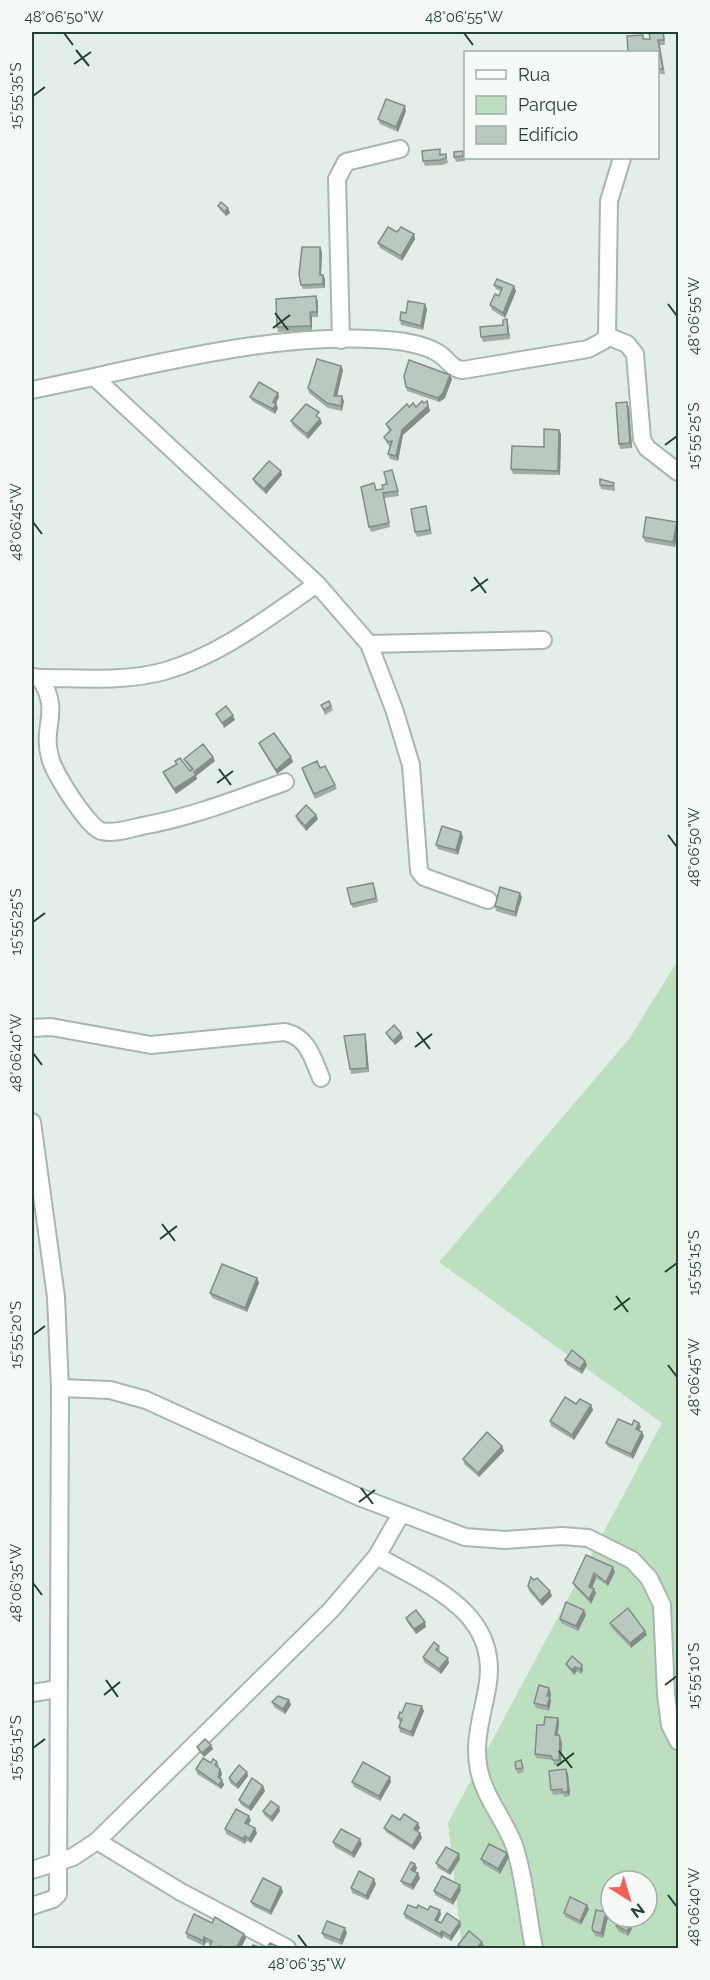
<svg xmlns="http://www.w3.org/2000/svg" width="710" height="1980" viewBox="0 0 710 1980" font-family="Raleway,sans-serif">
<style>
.green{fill:#bce0bf;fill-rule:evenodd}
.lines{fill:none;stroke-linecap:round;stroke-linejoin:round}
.minor-casing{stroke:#a6b7ae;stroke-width:20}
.minor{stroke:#fff;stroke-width:16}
.wall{fill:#9fada5}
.shaded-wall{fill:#828d86}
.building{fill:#b9c9c0;stroke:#828d86;stroke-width:1.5}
.ticks{fill:none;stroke:#224132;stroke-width:2}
.neatline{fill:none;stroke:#224132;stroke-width:2}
.ticks-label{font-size:15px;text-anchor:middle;fill:#224132}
</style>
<rect width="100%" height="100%" fill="#e4eee8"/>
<path class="green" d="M678,960V1948H462L448,1823L662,1423L439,1262L629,1039ZM611,1881H647V1917H611Z"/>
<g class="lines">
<g class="minor-casing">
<g id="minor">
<path d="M607,336L627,344L635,354L642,439L647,448L678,472"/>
<path d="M341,340L337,179L346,162L400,149"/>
<path d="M94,377C187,356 303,330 398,341C412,343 429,346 441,355C449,361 452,369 463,370L588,349L603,341L607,336L609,201L622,158"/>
<path d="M32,390L94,377L317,584L369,644L394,709L411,765L419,871L424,877L488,900"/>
<path d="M369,644L543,640"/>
<path d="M32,677L40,678C62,713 41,725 50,757C53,772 88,827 101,831C114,834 129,829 142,826C192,817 237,799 285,782"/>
<path d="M40,678C80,678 126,682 165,671C221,655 269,617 317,584"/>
<path d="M32,1028L51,1027L151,1045L285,1032C308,1037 313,1059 321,1078"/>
<path d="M32,1122L56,1297L60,1388L58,1894L53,1899L32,1906"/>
<path d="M60,1388L110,1390L146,1400L359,1497L465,1537L505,1540L562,1536L588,1538L632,1560L649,1578L662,1605L666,1695L670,1725L678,1741"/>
<path d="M377,1556L401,1514"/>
<path d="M32,1693L58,1689"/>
<path d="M97,1841L181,1892L287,1948"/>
<path d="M32,1870L73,1857L97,1841L331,1610L377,1556C430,1586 502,1613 487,1689C482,1716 473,1743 479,1770C485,1798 504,1819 514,1845C525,1877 527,1915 534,1948"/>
</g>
</g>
<use href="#minor" class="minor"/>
</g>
<g class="wall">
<path d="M664,32L665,45H660L665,74H657V52H628L643,35L644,39H650Z"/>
<path d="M406,111L398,132L380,124L378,119Z"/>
<path d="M446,154L448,163L442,165L425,166L423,161L441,155Z"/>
<path d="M464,156L465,161L456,162L454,157Z"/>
<path d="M218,206L228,208L230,213L226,216L220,210Z"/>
<path d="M397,232L414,234L415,239L402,261L380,248L378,243Z"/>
<path d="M322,252L321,275H323L325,279V288L303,289L301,285Z"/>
<path d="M494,285L514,286L516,291L505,318L492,310L490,305L499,296L501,291L496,289Z"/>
<path d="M318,301V317H312V331L278,332L277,327Z"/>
<path d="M427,309L423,330L401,325L400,320L406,313Z"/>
<path d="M507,319L508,324L510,339L483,342L481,337L503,325Z"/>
<path d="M341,366L343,370L337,396L344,401L342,411L328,408L309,393L308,388Z"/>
<path d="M452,379L445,398L439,402L407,391L406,387Z"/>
<path d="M250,397H279L276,404L278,408L275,414L252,401Z"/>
<path d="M427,401L430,411L403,435L398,461L390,459L388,454L390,447L386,442L384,437L389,431L386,424L409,407H416Z"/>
<path d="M629,407L632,448L620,449L619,444Z"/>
<path d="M321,417L320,418L322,423L308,439L293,426L291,421Z"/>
<path d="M561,434L560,475L513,474L511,469Z"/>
<path d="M281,471L282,475L266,494L255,484L253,479Z"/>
<path d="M394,475L399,496L384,498L390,527L371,532L369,527L376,490L383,489Z"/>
<path d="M614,483L615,488V491L601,489L600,485Z"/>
<path d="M426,506L432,534L417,537L415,532Z"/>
<path d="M678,527L675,547L645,542L643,537Z"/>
<path d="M321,705L331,706L333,710L325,715Z"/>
<path d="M259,743L291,757L293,762L277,774L261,748Z"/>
<path d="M184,759L215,761L196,776L197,779L176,794L165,777L163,772L176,765L175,761L190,771L191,770L186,763Z"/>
<path d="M320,768L335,785L337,789L315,799L303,773Z"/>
<path d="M316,815L318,819L306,831L297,820L296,816Z"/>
<path d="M463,837L458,855L438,849L436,845Z"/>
<path d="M375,887L378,902L353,908L351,904Z"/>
<path d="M522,897L516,917L496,911L495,906Z"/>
<path d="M386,1033H401L403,1038L395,1045L388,1037Z"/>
<path d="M366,1038L369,1072L351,1074L350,1069Z"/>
<path d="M257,1278L259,1283L247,1312L212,1298L210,1293Z"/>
<path d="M565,1360L585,1361L587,1365L582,1374L567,1365Z"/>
<path d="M576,1404L591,1405L593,1410L574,1440L551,1426L550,1421Z"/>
<path d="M632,1425L641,1427L639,1430L642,1432L644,1436L633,1459L608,1447L606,1443Z"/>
<path d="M502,1446L504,1451L479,1477L464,1464L463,1459Z"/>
<path d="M586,1555L615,1572L608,1586L596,1578L592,1588L594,1589L596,1593L591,1604L575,1587L573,1583Z"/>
<path d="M534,1580L550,1591L552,1596L542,1606L529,1591L528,1586Z"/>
<path d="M586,1615L578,1631L561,1623L560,1619Z"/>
<path d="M406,1618L426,1627L416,1634L407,1622Z"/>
<path d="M610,1623L645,1631L647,1635L631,1648L612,1628Z"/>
<path d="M439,1646L440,1650L439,1652L449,1663L441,1674L424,1662L423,1657Z"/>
<path d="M566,1664L582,1665L583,1670L581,1674L577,1671L574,1675L568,1668Z"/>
<path d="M551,1693L550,1697L551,1701L549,1711L536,1708L534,1703Z"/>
<path d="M289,1700L291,1705L285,1714L274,1707L272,1702Z"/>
<path d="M424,1711L413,1737L400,1732L399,1727L400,1723L398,1718L402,1713Z"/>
<path d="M558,1718L559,1722L558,1735L561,1740L562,1743L561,1765H554L553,1760L536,1758L535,1754L544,1725Z"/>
<path d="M211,1745L213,1749L204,1757L199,1752L197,1747Z"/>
<path d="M521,1760L524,1772L518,1774L516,1769Z"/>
<path d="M217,1762L219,1766L218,1767L222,1773L220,1779L222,1780L224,1785L221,1789L197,1774L196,1769Z"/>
<path d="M247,1772L248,1776L238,1789L230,1783L229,1778Z"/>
<path d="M568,1774L570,1793L569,1796L564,1797L563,1794L553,1795L551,1790Z"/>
<path d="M352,1782H391L380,1801L354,1787Z"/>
<path d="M263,1786L265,1791L251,1811L241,1805L239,1800Z"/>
<path d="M279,1807L280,1811L272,1822L264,1815L263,1811Z"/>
<path d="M251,1820L248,1825L257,1833L251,1843L246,1841L245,1844L226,1834L225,1829Z"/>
<path d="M400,1820L420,1828L417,1831L420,1833L422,1838L414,1850L386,1832L384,1828Z"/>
<path d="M333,1842L362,1844L354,1858L335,1847Z"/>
<path d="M459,1854L460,1859L450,1875L438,1868L436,1863Z"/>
<path d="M509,1857L500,1874L483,1864L481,1859Z"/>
<path d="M415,1864L417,1868L415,1872L420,1878L413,1890L403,1885L401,1881Z"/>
<path d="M376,1884L368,1900L352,1893L351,1888Z"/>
<path d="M281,1887L283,1892L271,1915L253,1906L251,1902Z"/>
<path d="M461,1890L453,1905L435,1895L434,1891Z"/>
<path d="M587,1905L589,1909L581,1925L565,1917L564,1913Z"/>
<path d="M428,1910L441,1914L438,1922L441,1923L461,1926L451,1941L443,1936L442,1939L405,1918L404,1914Z"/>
<path d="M608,1917L603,1938L595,1936L592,1928Z"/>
<path d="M630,1924L632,1929L628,1936L618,1931L616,1926Z"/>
<path d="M186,1933L246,1938L241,1948H211L210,1946V1944L206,1942L204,1946L187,1938Z"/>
<path d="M322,1933H347L342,1945L324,1938Z"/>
</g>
<g class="shaded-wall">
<path d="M405,106L406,111L398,132L396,127Z"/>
<path d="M228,208L230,213L226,216L225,212Z"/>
<path d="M414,234L415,239L402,261L401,256Z"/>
<path d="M320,247L322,252L321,279L320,275Z"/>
<path d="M323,275L325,279V288L323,284Z"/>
<path d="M514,286L516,291L505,318L503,313Z"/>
<path d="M316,296L318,301V317L317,312Z"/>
<path d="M425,304L427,309L423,330L421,326Z"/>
<path d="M310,312L312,317V331L311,326Z"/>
<path d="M507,319L508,324L510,339L508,334Z"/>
<path d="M341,366L343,370L336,401L334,396Z"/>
<path d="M450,375L452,379L445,398L439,402L438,398Z"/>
<path d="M278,393L279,397L274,406L273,402Z"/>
<path d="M342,396L344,401L342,411L341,406Z"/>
<path d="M427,401L430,411L403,435L398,461L396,456L402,430Z"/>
<path d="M627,402L629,407L632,448L630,443Z"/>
<path d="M276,404L278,408L275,414L273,409Z"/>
<path d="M320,419L322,423L308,439L307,434Z"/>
<path d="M559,430L561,434L560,475L558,471Z"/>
<path d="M281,471L282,475L266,494L264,489Z"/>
<path d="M677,522L678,527L675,547L673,542Z"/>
<path d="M233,715L235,720L224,728L222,723Z"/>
<path d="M213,757L215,761L196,776L197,779L176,794L174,789Z"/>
<path d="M291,757L293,762L277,774L276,770Z"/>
<path d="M316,815L318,819L306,831L305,826Z"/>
<path d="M461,832L463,837L458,855L456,850Z"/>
<path d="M520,893L522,897L516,917L515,912Z"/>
<path d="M401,1033L403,1038L395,1045L393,1041Z"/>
<path d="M365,1034L366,1038L369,1072L367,1068Z"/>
<path d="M257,1278L259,1283L247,1312L245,1308Z"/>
<path d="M585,1361L587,1365L582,1374L580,1369Z"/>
<path d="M591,1405L593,1410L574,1440L572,1435Z"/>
<path d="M639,1423L641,1427L637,1433L636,1429Z"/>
<path d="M642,1432L644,1436L633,1459L631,1454Z"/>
<path d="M502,1446L504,1451L479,1477L478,1473Z"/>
<path d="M613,1567L615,1572L608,1586L606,1582Z"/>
<path d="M594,1573L596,1578L591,1591L589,1587Z"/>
<path d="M594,1589L596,1593L591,1604L589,1599Z"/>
<path d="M550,1591L552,1596L542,1606L540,1601Z"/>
<path d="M584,1610L586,1615L578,1631L576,1626Z"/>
<path d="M425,1622L426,1627L416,1634L414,1629Z"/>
<path d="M645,1631L647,1635L631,1648L630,1643Z"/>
<path d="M448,1658L449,1663L441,1674L439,1669Z"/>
<path d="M582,1665L583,1670L581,1674L580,1669Z"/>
<path d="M575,1667L577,1671L574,1675L572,1670Z"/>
<path d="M549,1688L551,1693L550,1697L551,1701L549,1711L547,1706V1696Z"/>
<path d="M289,1700L291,1705L285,1714L283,1709Z"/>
<path d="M422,1706L424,1711L413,1737L411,1732Z"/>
<path d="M558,1718L559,1722L557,1739L555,1735Z"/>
<path d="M559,1735L562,1743L561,1765L559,1760Z"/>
<path d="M211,1745L213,1749L204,1757L202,1753Z"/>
<path d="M220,1769L222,1773L220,1782L218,1777Z"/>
<path d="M566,1769L568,1774L570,1793L569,1796L567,1792Z"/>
<path d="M247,1772L248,1776L238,1789L236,1785Z"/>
<path d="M390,1777L391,1782L380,1801L379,1796Z"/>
<path d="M222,1780L224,1785L221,1789L219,1785Z"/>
<path d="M263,1786L265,1791L251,1811L249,1807Z"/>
<path d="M279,1807L280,1811L272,1822L271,1817Z"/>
<path d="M249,1816L251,1820L247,1827L245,1823Z"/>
<path d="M418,1823L420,1828L416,1834L414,1829Z"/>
<path d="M255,1828L257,1833L251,1843L249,1839Z"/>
<path d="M420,1833L422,1838L414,1850L412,1846Z"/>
<path d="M245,1836L246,1841L245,1844L243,1839Z"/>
<path d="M360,1839L362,1844L354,1858L352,1853Z"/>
<path d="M507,1853L509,1857L500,1874L498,1869Z"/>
<path d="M459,1854L460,1859L450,1875L448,1871Z"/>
<path d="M415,1864L417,1868L413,1875L411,1870Z"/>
<path d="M418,1873L420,1878L413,1890L411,1885Z"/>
<path d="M374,1879L376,1884L368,1900L366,1896Z"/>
<path d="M460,1885L461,1890L453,1905L451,1900Z"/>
<path d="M281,1887L283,1892L271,1915L270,1911Z"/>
<path d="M587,1905L589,1909L581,1925L580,1921Z"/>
<path d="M440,1910L441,1914L436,1925L435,1920Z"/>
<path d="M606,1912L608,1917L603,1938L601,1933Z"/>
<path d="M460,1922L461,1926L451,1941L450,1936Z"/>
<path d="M630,1924L632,1929L628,1936L627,1931Z"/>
<path d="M345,1928L347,1933L342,1945L340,1940Z"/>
<path d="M442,1931L443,1936L442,1939L440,1934Z"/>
<path d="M244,1934L246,1938L241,1948H236Z"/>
<path d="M204,1937L206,1942L204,1946L203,1941Z"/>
<path d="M482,1942L484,1946L482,1948H477Z"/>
</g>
<g class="building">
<path d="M649,32H663L664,40H658L663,69H657V52H628L627,36L643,35V39H650Z"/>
<path d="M386,99L405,106L396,127L378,119Z"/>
<path d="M440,149V155L446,154V158L440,160L423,161L422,151Z"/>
<path d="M463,151V156L454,157V152Z"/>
<path d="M221,202L228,208L225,212L218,206Z"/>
<path d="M388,227L397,232L401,227L414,234L401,256L378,243Z"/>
<path d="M302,247H320V275H323V284L301,285L299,275Z"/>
<path d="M497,279L514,286L503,313L490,305L495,294L499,296L502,288L494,285Z"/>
<path d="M316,296L317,312H310L311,326L277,327L276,299Z"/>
<path d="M408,301L425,304L421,326L400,320L401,312L406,313Z"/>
<path d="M507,319L508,334L481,337L480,327L503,325V320Z"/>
<path d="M317,359L341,366L334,396H342L341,406L327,403L308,388Z"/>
<path d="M409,360L450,375L443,393L438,398L406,387L404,376Z"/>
<path d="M259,382L278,393L273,402L276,404L273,409L250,397Z"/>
<path d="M422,401L424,403L427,401L428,406L402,430L396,456L388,454L392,441L388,442L384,437L391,430L386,424L407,404L409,407L413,403L416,407Z"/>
<path d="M627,402L630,443L619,444L616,403Z"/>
<path d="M306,404L319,412L316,416L320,419L307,434L291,421Z"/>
<path d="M544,429L559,430L558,471L511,469L512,446L544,447Z"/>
<path d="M269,461L281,471L264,489L253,479Z"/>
<path d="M392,470L398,491L383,493L389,523L369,527L361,487L374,483L376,490L383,489L382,485L387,484L384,472Z"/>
<path d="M600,479L614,483L613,486L600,485Z"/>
<path d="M426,506L430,530L415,532L411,509Z"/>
<path d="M646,517L677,522L673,542L643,537Z"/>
<path d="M329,701L331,706L324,710L321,705Z"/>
<path d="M226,706L233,715L222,723L216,714Z"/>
<path d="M274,733L291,757L276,770L259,743Z"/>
<path d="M203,744L213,757L194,772L196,775L174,789L163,772L177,764L175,761L180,758L190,771L193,769L184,759Z"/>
<path d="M317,761L320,768L325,766L335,785L314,794L302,768Z"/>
<path d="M306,805L316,815L305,826L296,816Z"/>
<path d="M442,826L461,832L456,850L436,845Z"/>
<path d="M373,883L376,898L351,904L347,888Z"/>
<path d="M500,887L520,893L515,912L495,906Z"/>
<path d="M394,1025L401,1033L393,1041L386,1033Z"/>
<path d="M365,1034L367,1068L350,1069L344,1036Z"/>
<path d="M222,1264L257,1278L245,1308L210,1293Z"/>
<path d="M572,1350L585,1361L580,1369L565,1360Z"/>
<path d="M565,1397L576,1404L580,1399L591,1405L572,1435L550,1421Z"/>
<path d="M618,1419L632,1425L634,1420L639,1423L636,1429L642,1432L631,1454L606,1443Z"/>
<path d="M487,1432L502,1446L478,1473L463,1459Z"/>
<path d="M586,1555L613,1567L606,1582L594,1573L589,1587L594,1589L589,1599L573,1583Z"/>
<path d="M531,1577L534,1580L537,1578L550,1591L540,1601L528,1586Z"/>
<path d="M566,1602L584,1610L576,1626L560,1619Z"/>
<path d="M628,1608L645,1631L630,1643L610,1623Z"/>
<path d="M416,1610L425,1622L414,1629L406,1618Z"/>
<path d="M434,1642L439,1646L436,1650L448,1658L439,1669L423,1657Z"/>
<path d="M572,1656L582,1665L580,1669L575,1667L572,1670L566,1664Z"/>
<path d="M539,1685L549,1688L547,1696H550L547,1706L534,1703Z"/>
<path d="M278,1696L289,1700L283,1709L272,1702Z"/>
<path d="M406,1703L422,1706L411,1732L399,1727L402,1719L398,1718L400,1712L402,1713Z"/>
<path d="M545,1717L558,1718L555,1735H559L560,1738L559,1760H553L551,1756L535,1754L537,1725H544Z"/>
<path d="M205,1739L211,1745L202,1753L197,1747Z"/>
<path d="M203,1758L211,1763L213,1759L217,1762L215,1765L220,1769L218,1777L222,1780L219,1785L196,1769Z"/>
<path d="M521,1760L523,1768L516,1769L515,1762Z"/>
<path d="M363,1762L390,1777L379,1796L352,1782Z"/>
<path d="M239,1765L247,1772L236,1785L229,1778Z"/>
<path d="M566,1769L568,1788L567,1792H562V1789L551,1790L549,1771Z"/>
<path d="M252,1778L263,1786L249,1807L239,1800Z"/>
<path d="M271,1801L279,1807L271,1817L263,1811Z"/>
<path d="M236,1809L249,1816L245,1823L255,1828L249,1839L245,1836L243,1839L225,1829Z"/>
<path d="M404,1814L418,1823L414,1829L420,1833L412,1846L384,1828L392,1815L400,1820Z"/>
<path d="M341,1829L360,1839L352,1853L333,1842Z"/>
<path d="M489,1844L507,1853L498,1869L481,1859Z"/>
<path d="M446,1847L459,1854L448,1871L436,1863Z"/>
<path d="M411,1862L415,1864L411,1870L418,1873L411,1885L401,1881Z"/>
<path d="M359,1871L374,1879L366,1896L351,1888Z"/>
<path d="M442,1876L460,1885L451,1900L434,1891Z"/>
<path d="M263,1878L281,1887L270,1911L251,1902Z"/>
<path d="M570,1897L587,1905L580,1921L564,1913Z"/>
<path d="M408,1905L417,1908L418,1905L428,1910L430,1906L440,1910L435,1920L441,1923L447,1913L460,1922L450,1936L442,1931L440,1934L404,1914Z"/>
<path d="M596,1910L606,1912L601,1933L593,1931L592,1928Z"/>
<path d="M194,1914L212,1923L215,1917L244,1934L236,1948H223L219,1946L218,1948H214L210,1946L212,1941L204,1937L203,1941L186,1933Z"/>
<path d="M620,1919L630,1924L627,1931L616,1926Z"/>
<path d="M327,1921L345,1928L340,1940L322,1933Z"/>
<path d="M469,1931L482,1942L477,1948H463L458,1945Z"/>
<path d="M270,1943L281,1948H267Z"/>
<path d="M253,1945L262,1948H252Z"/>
</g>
<path class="ticks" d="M64,33L73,45M464,33L473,45M76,50L89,66M74,64L91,52M33,96L45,87M668,304L677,316M275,313L288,330M273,328L290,315M665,445L677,436M33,522L42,534M474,577L486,593M471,591L488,579M219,769L231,785M217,783L233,771M668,835L677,847M33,922L45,913M417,1032L430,1049M415,1047L432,1034M33,1053L42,1065M162,1224L175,1241M160,1239L177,1226M665,1272L677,1263M616,1296L628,1312M614,1310L630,1298M33,1335L45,1326M668,1365L677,1377M361,1488L373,1504M359,1502L375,1490M33,1583L42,1595M106,1680L118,1697M665,1685L677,1676M104,1695L120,1682M33,1748L45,1739M559,1751L572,1768M557,1766L574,1753M668,1895L677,1907M298,1935L307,1947"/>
<rect width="710" height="1980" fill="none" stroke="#f5faf7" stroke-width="66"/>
<rect x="464" y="51" width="195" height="108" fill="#f5faf7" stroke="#a1b0a8" stroke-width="1.5"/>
<rect x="476" y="70" width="30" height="9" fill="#ffffff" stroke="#a1b0a8" stroke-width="1.5"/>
<text x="518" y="81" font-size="18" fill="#224132">Rua</text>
<rect x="476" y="96" width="30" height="18" fill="#bce0bf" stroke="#a1b0a8" stroke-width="1.5"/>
<text x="518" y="111" font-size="18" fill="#224132">Parque</text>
<rect x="476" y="126" width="30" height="18" fill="#b9c9c0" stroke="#a1b0a8" stroke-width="1.5"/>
<text x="518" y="141" font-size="18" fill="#224132">Edifício</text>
<g transform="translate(629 1899) rotate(143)"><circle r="28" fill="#f5faf7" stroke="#a1b0a8" stroke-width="1.5"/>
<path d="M0-4.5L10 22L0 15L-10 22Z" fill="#f75f59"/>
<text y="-9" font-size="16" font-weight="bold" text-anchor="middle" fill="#224132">N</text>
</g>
<rect x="33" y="33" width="644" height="1914" class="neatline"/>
<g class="ticks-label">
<text x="64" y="22">48°06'50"W</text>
<text x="464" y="22">48°06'55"W</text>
<text transform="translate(16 96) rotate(-90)" y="5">15°55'35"S</text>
<text transform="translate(694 316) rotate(-90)" y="5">48°06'55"W</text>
<text transform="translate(694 436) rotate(-90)" y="5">15°55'25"S</text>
<text transform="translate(16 522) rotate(-90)" y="5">48°06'45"W</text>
<text transform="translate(694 847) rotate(-90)" y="5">48°06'50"W</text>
<text transform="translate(16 922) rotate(-90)" y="5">15°55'25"S</text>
<text transform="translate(16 1053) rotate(-90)" y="5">48°06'40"W</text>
<text transform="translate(694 1263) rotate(-90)" y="5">15°55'15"S</text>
<text transform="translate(16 1335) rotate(-90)" y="5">15°55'20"S</text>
<text transform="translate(694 1377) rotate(-90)" y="5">48°06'45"W</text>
<text transform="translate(16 1583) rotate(-90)" y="5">48°06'35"W</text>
<text transform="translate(694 1676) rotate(-90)" y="5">15°55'10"S</text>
<text transform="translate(16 1748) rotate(-90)" y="5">15°55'15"S</text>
<text transform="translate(694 1907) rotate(-90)" y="5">48°06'40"W</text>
<text x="307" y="1969">48°06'35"W</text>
</g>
</svg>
